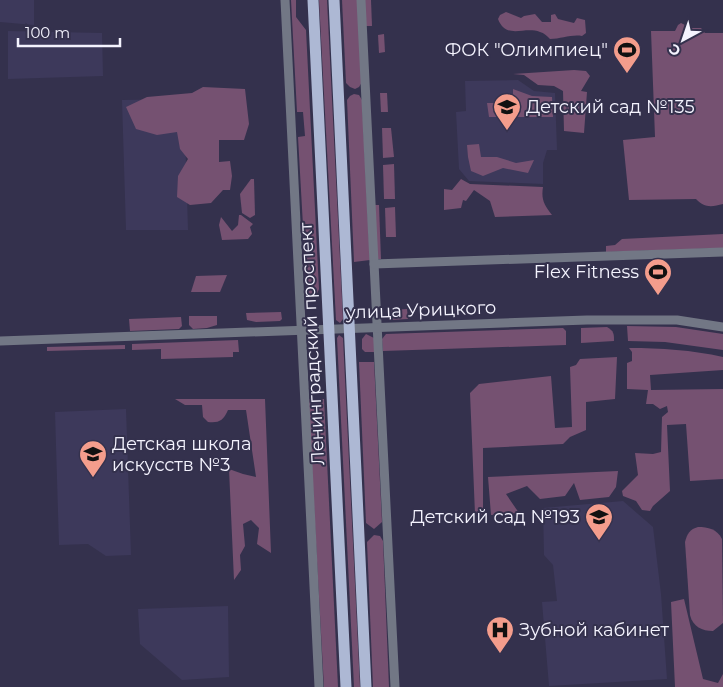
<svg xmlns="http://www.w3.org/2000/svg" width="723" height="687" viewBox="0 0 723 687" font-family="Montserrat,sans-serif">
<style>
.built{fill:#3d395b}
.green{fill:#755171}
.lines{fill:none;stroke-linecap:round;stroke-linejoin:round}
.minor{stroke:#727785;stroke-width:9}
.major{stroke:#adb8d4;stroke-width:11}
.labels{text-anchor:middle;stroke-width:4;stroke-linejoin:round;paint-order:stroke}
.poi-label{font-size:18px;fill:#f4f3fe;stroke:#34314d;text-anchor:end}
.street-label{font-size:18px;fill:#f4f3fe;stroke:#34314d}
</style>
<rect width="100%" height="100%" fill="#34314d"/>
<g class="built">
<path d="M0,0H34V25L0,22Z"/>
<path d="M8,31L102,33L103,76L8,79Z"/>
<path d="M518,80L534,91L555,93L557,150H547L543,163V184L469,181L459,169L456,112L466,111L465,81Z"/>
<path d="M184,99L188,230H126L122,100Z"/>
<path d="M126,409L131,555L106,556L88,544L59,545L55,412Z"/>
<path d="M623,501L653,527L661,594L667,679L549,686L542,602L557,601L553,565L544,555L543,508Z"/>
<path d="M228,606L229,677L182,680L140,644L138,609Z"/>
</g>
<g class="green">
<path d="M291,0H296V17L306,30L319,289L316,296L307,297L298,137L305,136L303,112H297Z"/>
<path d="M319,0H327L343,319L340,323L336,320Z"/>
<path d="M342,0H358L362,82L359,87L355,89L350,87L346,83Z"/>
<path d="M364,0H371L372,26H365Z"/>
<path d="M506,12L521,18L524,16L535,14L542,22H551V15L555,14L558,19L574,23L577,18L585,20L586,33L582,36C572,34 561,39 550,39C547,36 544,33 540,32C524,26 506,40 498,19L500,15Z"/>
<path d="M681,23L691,28H701L705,33H723V204C712,207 704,208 696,199L629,200L623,140L655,137L651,31H675L678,25Z"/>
<path d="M384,34L385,52L379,53L378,35Z"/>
<path d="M574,70L586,71L590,76L581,91L587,92L584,133L564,131L563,91L554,86L538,85L524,75L513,74Z"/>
<path d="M203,87L245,89L249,124L244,140H219V162L230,161L232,176L230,190H223L211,203L190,205L177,197L178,176L188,159L180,149L177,132L157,135L136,129L126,107L147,97L192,93Z"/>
<path d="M513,89L532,96L552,97L553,117H489L487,103H500L501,108H513Z"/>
<path d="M380,93H387L388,112H381Z"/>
<path d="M354,94L359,95L362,100L370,260L354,262L347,100L350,96Z"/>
<path d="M382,128H391L394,157L383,158Z"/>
<path d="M479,144L481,157H497L516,163L534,160L528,173L503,168L483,176L471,171L468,157L467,145Z"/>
<path d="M394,164L395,199H384L383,165Z"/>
<path d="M251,179H254L255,215L250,218L242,213L240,194Z"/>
<path d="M461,179L470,184L543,187C541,199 544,205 552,215L495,217L490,201L474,190L466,201L463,200L461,208L444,210V189L452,190Z"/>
<path d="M375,205H379L381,259H377Z"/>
<path d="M395,207L396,237H386L385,208Z"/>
<path d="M239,215H241L253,224L250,227L252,234L248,239L222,240L219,225L221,217L232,231L238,225Z"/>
<path d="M723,234V248L606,252V246L615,245L622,239Z"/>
<path d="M227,275L220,292H191L196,276Z"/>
<path d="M407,309L408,319L390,320L389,312L391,310Z"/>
<path d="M281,312L282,319L280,321L256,322L247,320L246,313Z"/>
<path d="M189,316H217V325L207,328L193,329L189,325Z"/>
<path d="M181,317L182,326L179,329L130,331L129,319Z"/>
<path d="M627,326L676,327L723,334V350L665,342L628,341Z"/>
<path d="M607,327C614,331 614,334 614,341L581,343V328Z"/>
<path d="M563,328L566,331V345L383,351L382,339L386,334Z"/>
<path d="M366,334L374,338L375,352H365L362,349V339Z"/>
<path d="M339,335L343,338L360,687H354L337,338Z"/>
<path d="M238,340L239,352H233V357L161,359V349L132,350V344Z"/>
<path d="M125,345V349L47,351V347Z"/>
<path d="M629,348C661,348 692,350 723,357V370L650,375L651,390L723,389V479L690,481L686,424L667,425L670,491L653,506L650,511L642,510L636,501L623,496L622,491L638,475L635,453L653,454L661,452L662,417L668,412L667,406L660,409L653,404H646L648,390L627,389V363L632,361V352Z"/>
<path d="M617,357L615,399L586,402V430L570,437L563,444L483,448V515L475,514L470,393L479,384L551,376L555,428L572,427L570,367L576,365L580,359Z"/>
<path d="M359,362H374L382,522L374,529L366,523Z"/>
<path d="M175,399H265L271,553L257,544L259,528L251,520L243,524L245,546L240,555L241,570L234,580L229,469L243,474L256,477L246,410H228C223,421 219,423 208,422L203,417L202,405H185Z"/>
<path d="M308,399H324L338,687H324Z"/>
<path d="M618,471L616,487L609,497L580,500L574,483L565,496L540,499L527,486L506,494L519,513L491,515L488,477Z"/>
<path d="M698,527C708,527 717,529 722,539L723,623L713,631C702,631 693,627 690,615L685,542C687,534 690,529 698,527Z"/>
<path d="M374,535L380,536L383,541L389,687H373L367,542Z"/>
<path d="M684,599L703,679L718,683L723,674V687H675L671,602Z"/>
</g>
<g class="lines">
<g class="minor">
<path d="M285,0L319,687"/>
<path d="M361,0L395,687"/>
<path d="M374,264L723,252"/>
<path d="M0,341L587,320H677L723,327"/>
</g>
<g class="major">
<path d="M313,0L346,687"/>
<path d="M334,0L366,687"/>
</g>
</g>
<defs>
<g id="stadium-pin" transform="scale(1.4375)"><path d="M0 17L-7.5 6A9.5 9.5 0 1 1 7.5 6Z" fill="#f49d8c" stroke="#34314d"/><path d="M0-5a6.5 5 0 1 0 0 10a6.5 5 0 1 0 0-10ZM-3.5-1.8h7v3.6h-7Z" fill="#111"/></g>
<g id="school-pin" transform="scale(1.4375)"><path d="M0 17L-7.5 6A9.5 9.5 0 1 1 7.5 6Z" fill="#f49d8c" stroke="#34314d"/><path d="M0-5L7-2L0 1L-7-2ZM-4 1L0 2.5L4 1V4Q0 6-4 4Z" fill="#111"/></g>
<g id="hospital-pin" transform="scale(1.4375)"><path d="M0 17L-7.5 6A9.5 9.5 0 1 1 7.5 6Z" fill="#f49d8c" stroke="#34314d"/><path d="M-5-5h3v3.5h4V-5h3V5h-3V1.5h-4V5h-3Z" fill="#111"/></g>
</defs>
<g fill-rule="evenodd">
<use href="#stadium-pin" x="627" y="50"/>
<use href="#school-pin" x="507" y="107"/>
<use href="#stadium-pin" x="658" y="272"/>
<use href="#school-pin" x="93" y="454"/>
<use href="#school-pin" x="599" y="517"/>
<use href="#hospital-pin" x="500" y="630"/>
</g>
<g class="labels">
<g class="poi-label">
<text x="608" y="56">ФОК "Олимпиец"</text>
<text x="526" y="113" text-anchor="start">Детский сад №135</text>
<text x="639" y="278">Flex Fitness</text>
<text x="112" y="450" text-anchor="start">Детская школа<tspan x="112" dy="21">искусств №3</tspan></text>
<text x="580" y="523">Детский сад №193</text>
<text x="519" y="636" text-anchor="start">Зубной кабинет</text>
</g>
<g class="street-label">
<text transform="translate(421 310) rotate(-2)" y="6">улица Урицкого</text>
<text transform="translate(312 344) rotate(-93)" y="6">Ленинградский проспект</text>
</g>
</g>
<g transform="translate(683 40) rotate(220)" stroke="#34314d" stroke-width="4" paint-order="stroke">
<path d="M0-4L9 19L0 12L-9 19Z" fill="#f4f3fe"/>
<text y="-8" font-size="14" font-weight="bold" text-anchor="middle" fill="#f4f3fe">С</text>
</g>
<path d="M18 38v8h102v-8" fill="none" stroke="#f4f3fe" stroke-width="2.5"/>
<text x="25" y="38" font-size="15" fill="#f4f3fe" stroke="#34314d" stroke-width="4" paint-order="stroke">100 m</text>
</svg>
